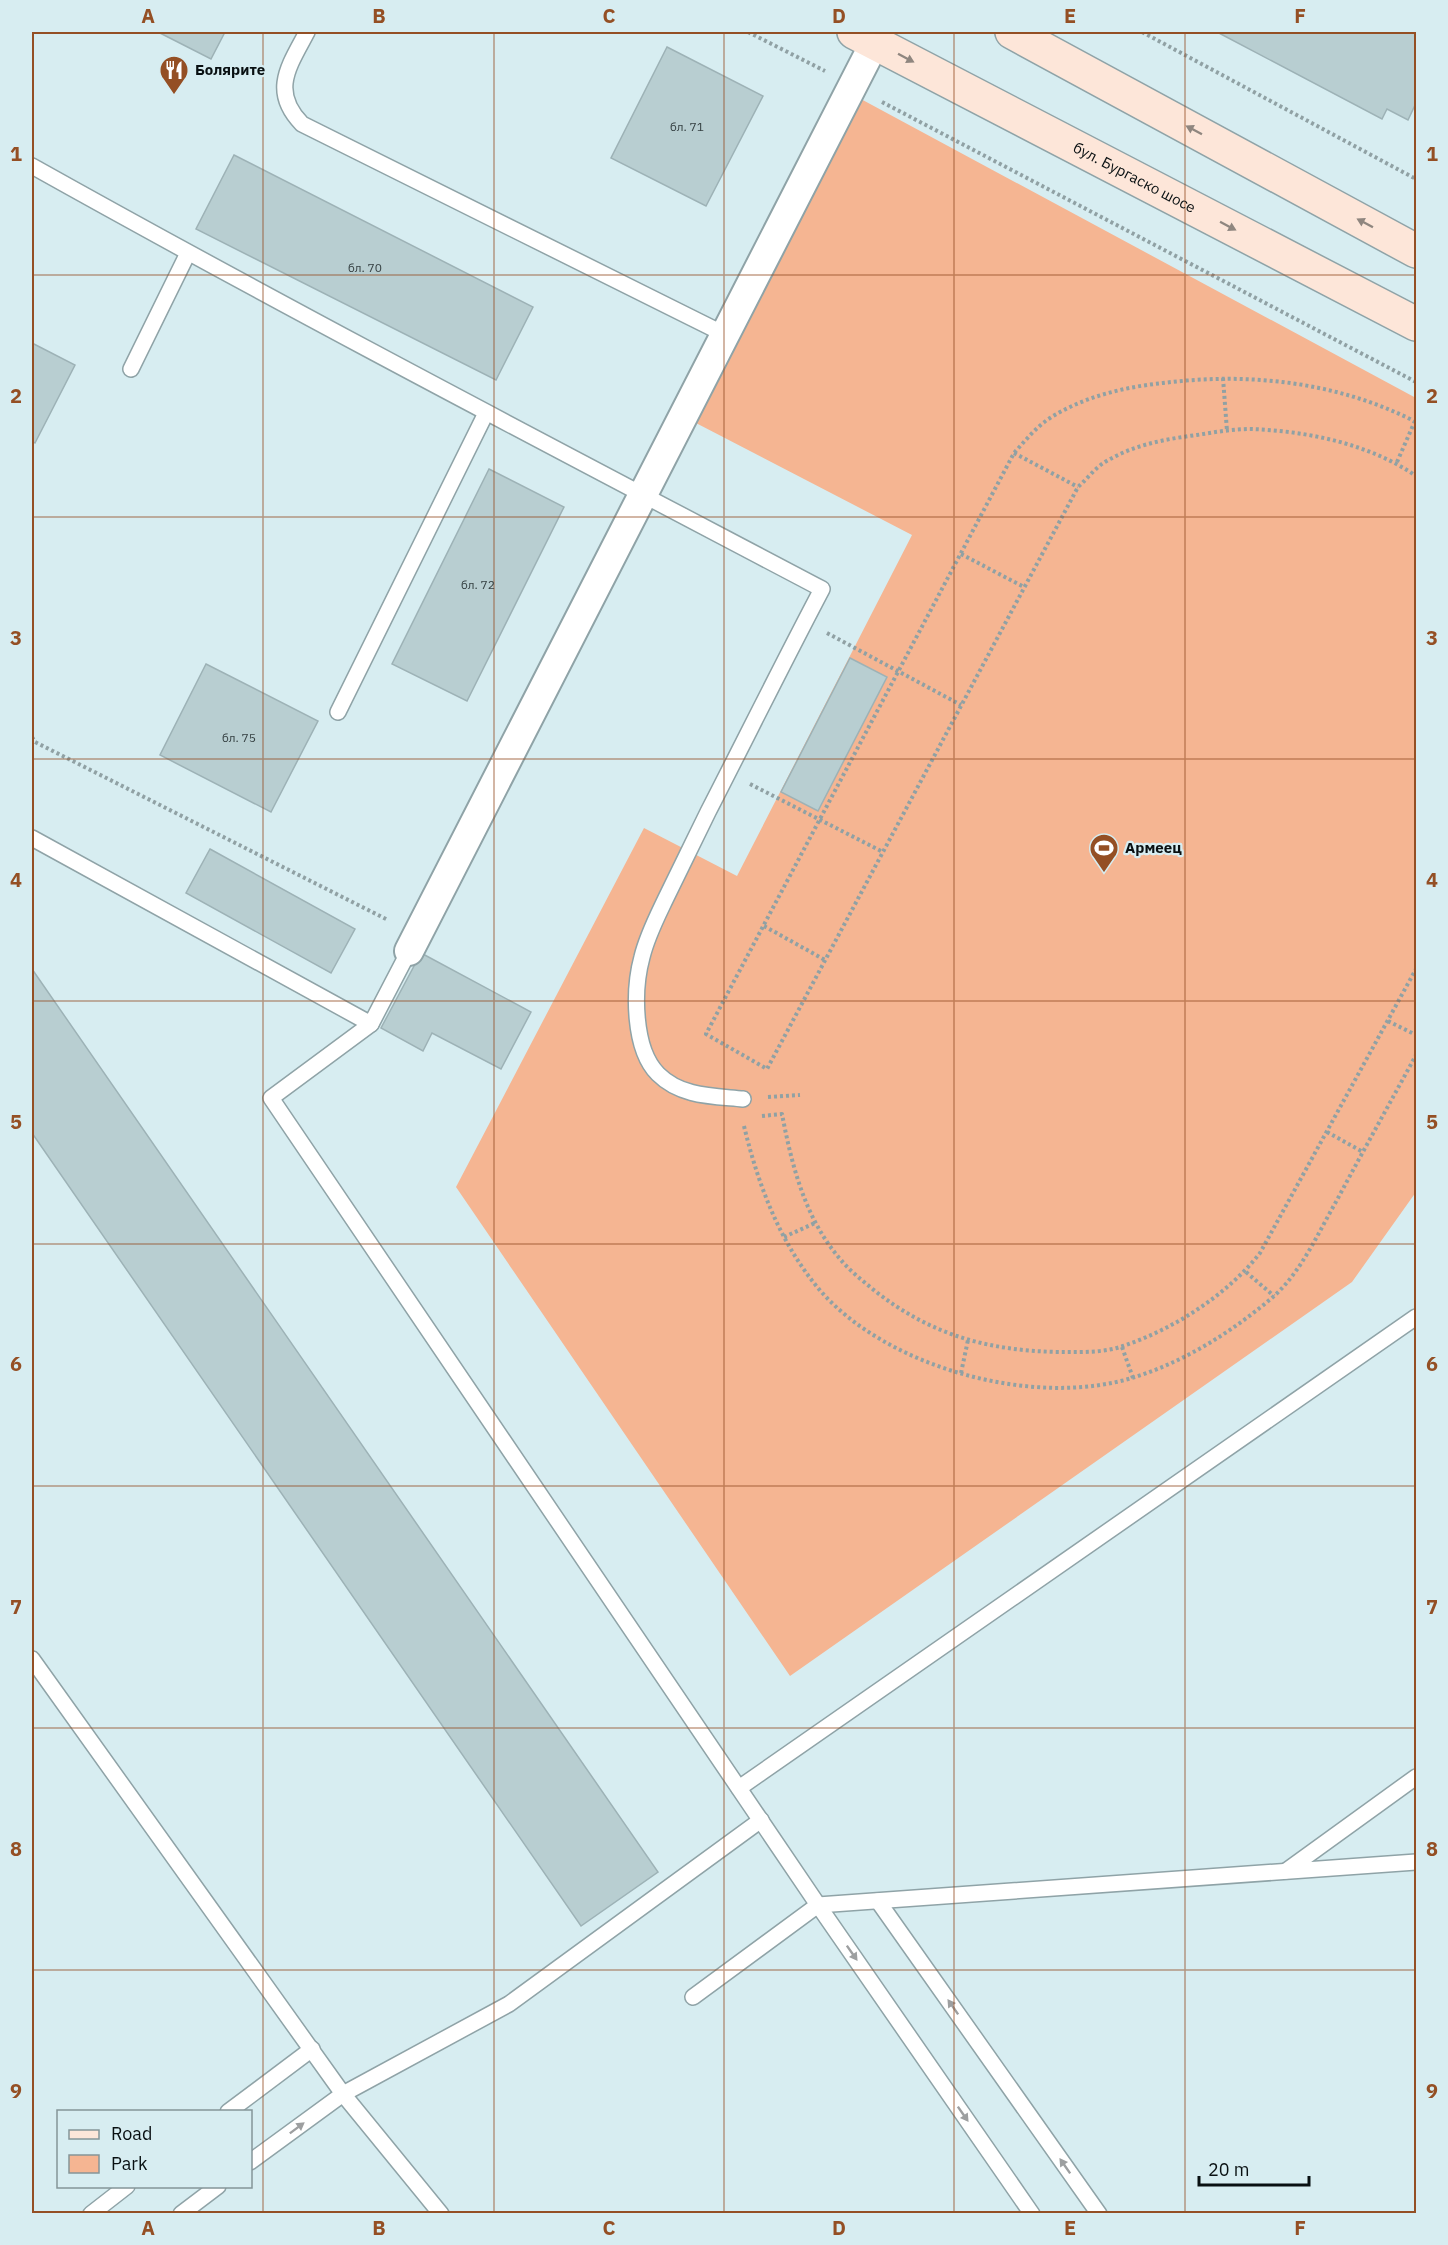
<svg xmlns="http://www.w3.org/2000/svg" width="1448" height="2245" viewBox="0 0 1448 2245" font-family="'IBM Plex Sans',sans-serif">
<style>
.green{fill:#f5b592}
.building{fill:#b8ced1;stroke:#9db2b6;stroke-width:1.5}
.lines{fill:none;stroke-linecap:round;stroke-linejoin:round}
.service-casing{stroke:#8fa3a7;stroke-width:18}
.minor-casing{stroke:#8fa3a7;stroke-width:32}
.secondary-casing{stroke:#8fa3a7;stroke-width:36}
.path{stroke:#90a1a4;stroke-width:4;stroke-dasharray:3 3;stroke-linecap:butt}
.service{stroke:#fff;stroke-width:15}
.minor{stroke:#fff;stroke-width:28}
.secondary{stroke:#fde6d9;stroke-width:33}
.oneway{fill:#8f867f}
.oneway2{fill:#9d9fa0}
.grid{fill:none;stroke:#944f24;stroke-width:1.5;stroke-opacity:0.55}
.labels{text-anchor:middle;stroke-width:4.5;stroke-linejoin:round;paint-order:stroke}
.number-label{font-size:12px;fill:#354042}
.poi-label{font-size:15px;font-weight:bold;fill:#091012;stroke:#d7edf1;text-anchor:start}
.street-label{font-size:15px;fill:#091012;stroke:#d7edf1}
.neatline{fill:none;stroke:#944f24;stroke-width:2}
.grid-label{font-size:20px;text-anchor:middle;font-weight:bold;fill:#944f24}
</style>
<rect width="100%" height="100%" fill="#d7edf1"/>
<path class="green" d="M859,98L1416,398V1192L1352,1282L790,1676L456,1187L644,828L737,876L912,535L694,422Z"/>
<g class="building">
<path d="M158,32H225L211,59Z"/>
<path d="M1217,32H1416V103L1408,120L1387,109L1382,119Z"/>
<path d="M667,47L763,96L706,206L611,158Z"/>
<path d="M234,155L533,307L496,380L196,229Z"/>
<path d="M32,343L75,365L35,443L32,441Z"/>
<path d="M489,469L564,507L467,701L392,664Z"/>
<path d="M850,658L887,677L818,811L781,792Z"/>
<path d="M206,664L318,721L271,812L160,755Z"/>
<path d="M210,849L355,929L331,973L186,893Z"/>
<path d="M421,953L531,1012L501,1069L432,1033L423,1051L381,1028Z"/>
<path d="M32,969L658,1872L581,1926L32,1133Z"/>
</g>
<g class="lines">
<g class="service-casing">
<g id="service">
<path d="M307,32C289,66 270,91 302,124L726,335"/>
<path d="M32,166C293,312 558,450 822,589C783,663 746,738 708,812C694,841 680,869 666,898C657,917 647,936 642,957C633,990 633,1049 658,1074C681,1097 713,1096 743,1099"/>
<path d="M131,369L188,253"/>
<path d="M338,712L486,413"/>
<path d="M32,838L371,1024L409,951"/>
<path d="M371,1024L271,1098L818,1905L1032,2214"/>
<path d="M32,1659L343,2094L441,2214"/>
<path d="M739,1788L1416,1317"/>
<path d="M1286,1871L1416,1777"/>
<path d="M878,1901L1099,2214"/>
<path d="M693,1997L818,1905L1416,1862"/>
<path d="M228,2112L312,2049"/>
<path d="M250,2162L343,2094L509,2004L761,1820"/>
<path d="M91,2214L127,2186"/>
<path d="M181,2214L218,2186"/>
</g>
</g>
<g class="minor-casing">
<path id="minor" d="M409,951L875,42"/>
</g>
<g class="secondary-casing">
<g id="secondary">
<path id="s1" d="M854,32L1416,324"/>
<path d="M1012,32L1416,251"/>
</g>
</g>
<g class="path">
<path d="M748,32L825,71"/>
<path d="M1142,32L1416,179"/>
<path d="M882,102L1416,382"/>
<path d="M1223,378L1227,431"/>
<path d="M1416,422C1338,382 1250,372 1163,383C1124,387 1083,397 1050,418C1036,427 1025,441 1014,453L706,1034L767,1069L1078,487C1087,479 1095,468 1105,462C1133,445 1165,439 1197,435C1215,432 1233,429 1251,429C1307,431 1370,444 1416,476"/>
<path d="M1014,453L1078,487"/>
<path d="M1397,462L1415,421"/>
<path d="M961,554L1024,587"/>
<path d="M827,633L961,705"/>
<path d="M32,737L35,742L388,920"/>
<path d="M750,784L883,852"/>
<path d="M764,926L825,960"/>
<path d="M1388,1021L1416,1035"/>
<path d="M768,1097L800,1095"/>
<path d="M762,1116L782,1114C792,1166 805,1219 841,1260C850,1271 863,1281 875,1291C931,1335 989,1351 1060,1352C1081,1352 1103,1353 1123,1346C1174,1329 1227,1295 1260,1253L1416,969"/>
<path d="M744,1126C758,1184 779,1241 818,1288C885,1368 1036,1409 1135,1377C1186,1361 1233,1331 1273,1297C1302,1271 1318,1233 1337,1200C1363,1151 1390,1103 1416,1055"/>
<path d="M1327,1132L1363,1152"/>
<path d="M784,1237L815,1223"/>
<path d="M1246,1272L1274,1296"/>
<path d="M1122,1347L1133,1378"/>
<path d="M961,1373L968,1340"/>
</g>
<use href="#service" class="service"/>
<use href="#minor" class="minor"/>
<use href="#secondary" class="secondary"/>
</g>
<defs><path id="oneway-solid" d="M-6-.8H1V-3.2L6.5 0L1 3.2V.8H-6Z" transform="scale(1.5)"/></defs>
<g class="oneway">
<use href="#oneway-solid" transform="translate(906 58) rotate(28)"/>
<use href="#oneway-solid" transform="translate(1194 130) rotate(-152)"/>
<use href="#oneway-solid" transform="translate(1365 223) rotate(-152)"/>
<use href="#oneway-solid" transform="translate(1228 226) rotate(28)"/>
</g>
<g class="oneway2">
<use href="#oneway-solid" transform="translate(852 1953) rotate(55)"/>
<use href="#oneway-solid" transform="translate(953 2007) rotate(-125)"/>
<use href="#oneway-solid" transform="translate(963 2114) rotate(55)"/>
<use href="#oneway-solid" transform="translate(297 2128) rotate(-37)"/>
<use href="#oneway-solid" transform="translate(1065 2166) rotate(-125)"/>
</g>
<path class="grid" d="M263,32V2214M494,32V2214M724,32V2214M954,32V2214M1185,32V2214M32,275H1416M32,517H1416M32,759H1416M32,1001H1416M32,1244H1416M32,1486H1416M32,1728H1416M32,1970H1416"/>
<defs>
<g id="restaurant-pin" transform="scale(1.5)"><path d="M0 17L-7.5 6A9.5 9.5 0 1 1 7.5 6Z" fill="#944f24" stroke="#d7edf1"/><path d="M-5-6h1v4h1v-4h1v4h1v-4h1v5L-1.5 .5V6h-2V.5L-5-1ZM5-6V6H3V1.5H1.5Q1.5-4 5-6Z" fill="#fff"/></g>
<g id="stadium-pin" transform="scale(1.5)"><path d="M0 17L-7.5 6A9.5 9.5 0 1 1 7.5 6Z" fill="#944f24" stroke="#d7edf1"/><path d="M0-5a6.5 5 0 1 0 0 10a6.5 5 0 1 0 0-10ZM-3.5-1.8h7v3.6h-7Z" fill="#fff"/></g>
</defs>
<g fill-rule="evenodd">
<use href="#restaurant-pin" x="174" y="70"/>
<use href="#stadium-pin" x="1104" y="848"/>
</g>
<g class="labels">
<g class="number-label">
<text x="687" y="131">бл. 71</text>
<text x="365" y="272">бл. 70</text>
<text x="478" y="589">бл. 72</text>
<text x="239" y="742">бл. 75</text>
</g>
<g class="poi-label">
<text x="195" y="75">Болярите</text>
<text x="1125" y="853">Армеец</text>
</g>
<g class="street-label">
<text dy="5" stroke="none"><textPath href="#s1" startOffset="316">бул. Бургаско шосе</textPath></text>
</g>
</g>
<rect width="1448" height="2245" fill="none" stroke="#d7edf1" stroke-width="66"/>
<rect x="57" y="2110" width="195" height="78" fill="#d7edf1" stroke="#859598" stroke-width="1.5"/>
<rect x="69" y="2130" width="30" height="9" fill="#fde6d9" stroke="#859598" stroke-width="1.5"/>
<text x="111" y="2140" font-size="18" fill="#091012">Road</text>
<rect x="69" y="2155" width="30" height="18" fill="#f5b592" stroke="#859598" stroke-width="1.5"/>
<text x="111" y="2170" font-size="18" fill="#091012">Park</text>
<path d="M1199 2176v9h110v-9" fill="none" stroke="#091012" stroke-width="3"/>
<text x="1208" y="2176" font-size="18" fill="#091012" stroke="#d7edf1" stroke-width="4.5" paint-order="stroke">20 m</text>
<rect x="33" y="33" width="1382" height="2179" class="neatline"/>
<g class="grid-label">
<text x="148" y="23">A</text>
<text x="379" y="23">B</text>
<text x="609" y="23">C</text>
<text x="839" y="23">D</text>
<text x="1070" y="23">E</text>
<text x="1300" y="23">F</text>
<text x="16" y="161">1</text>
<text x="1432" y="161">1</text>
<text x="16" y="403">2</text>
<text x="1432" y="403">2</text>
<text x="16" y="645">3</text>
<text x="1432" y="645">3</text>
<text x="16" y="887">4</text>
<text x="1432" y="887">4</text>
<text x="16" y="1129">5</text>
<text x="1432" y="1129">5</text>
<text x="16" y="1371">6</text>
<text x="1432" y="1371">6</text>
<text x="16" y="1614">7</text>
<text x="1432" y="1614">7</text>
<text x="16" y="1856">8</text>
<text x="1432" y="1856">8</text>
<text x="16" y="2098">9</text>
<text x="1432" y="2098">9</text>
<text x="148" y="2235">A</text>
<text x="379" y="2235">B</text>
<text x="609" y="2235">C</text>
<text x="839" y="2235">D</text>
<text x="1070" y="2235">E</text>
<text x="1300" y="2235">F</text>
</g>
</svg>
